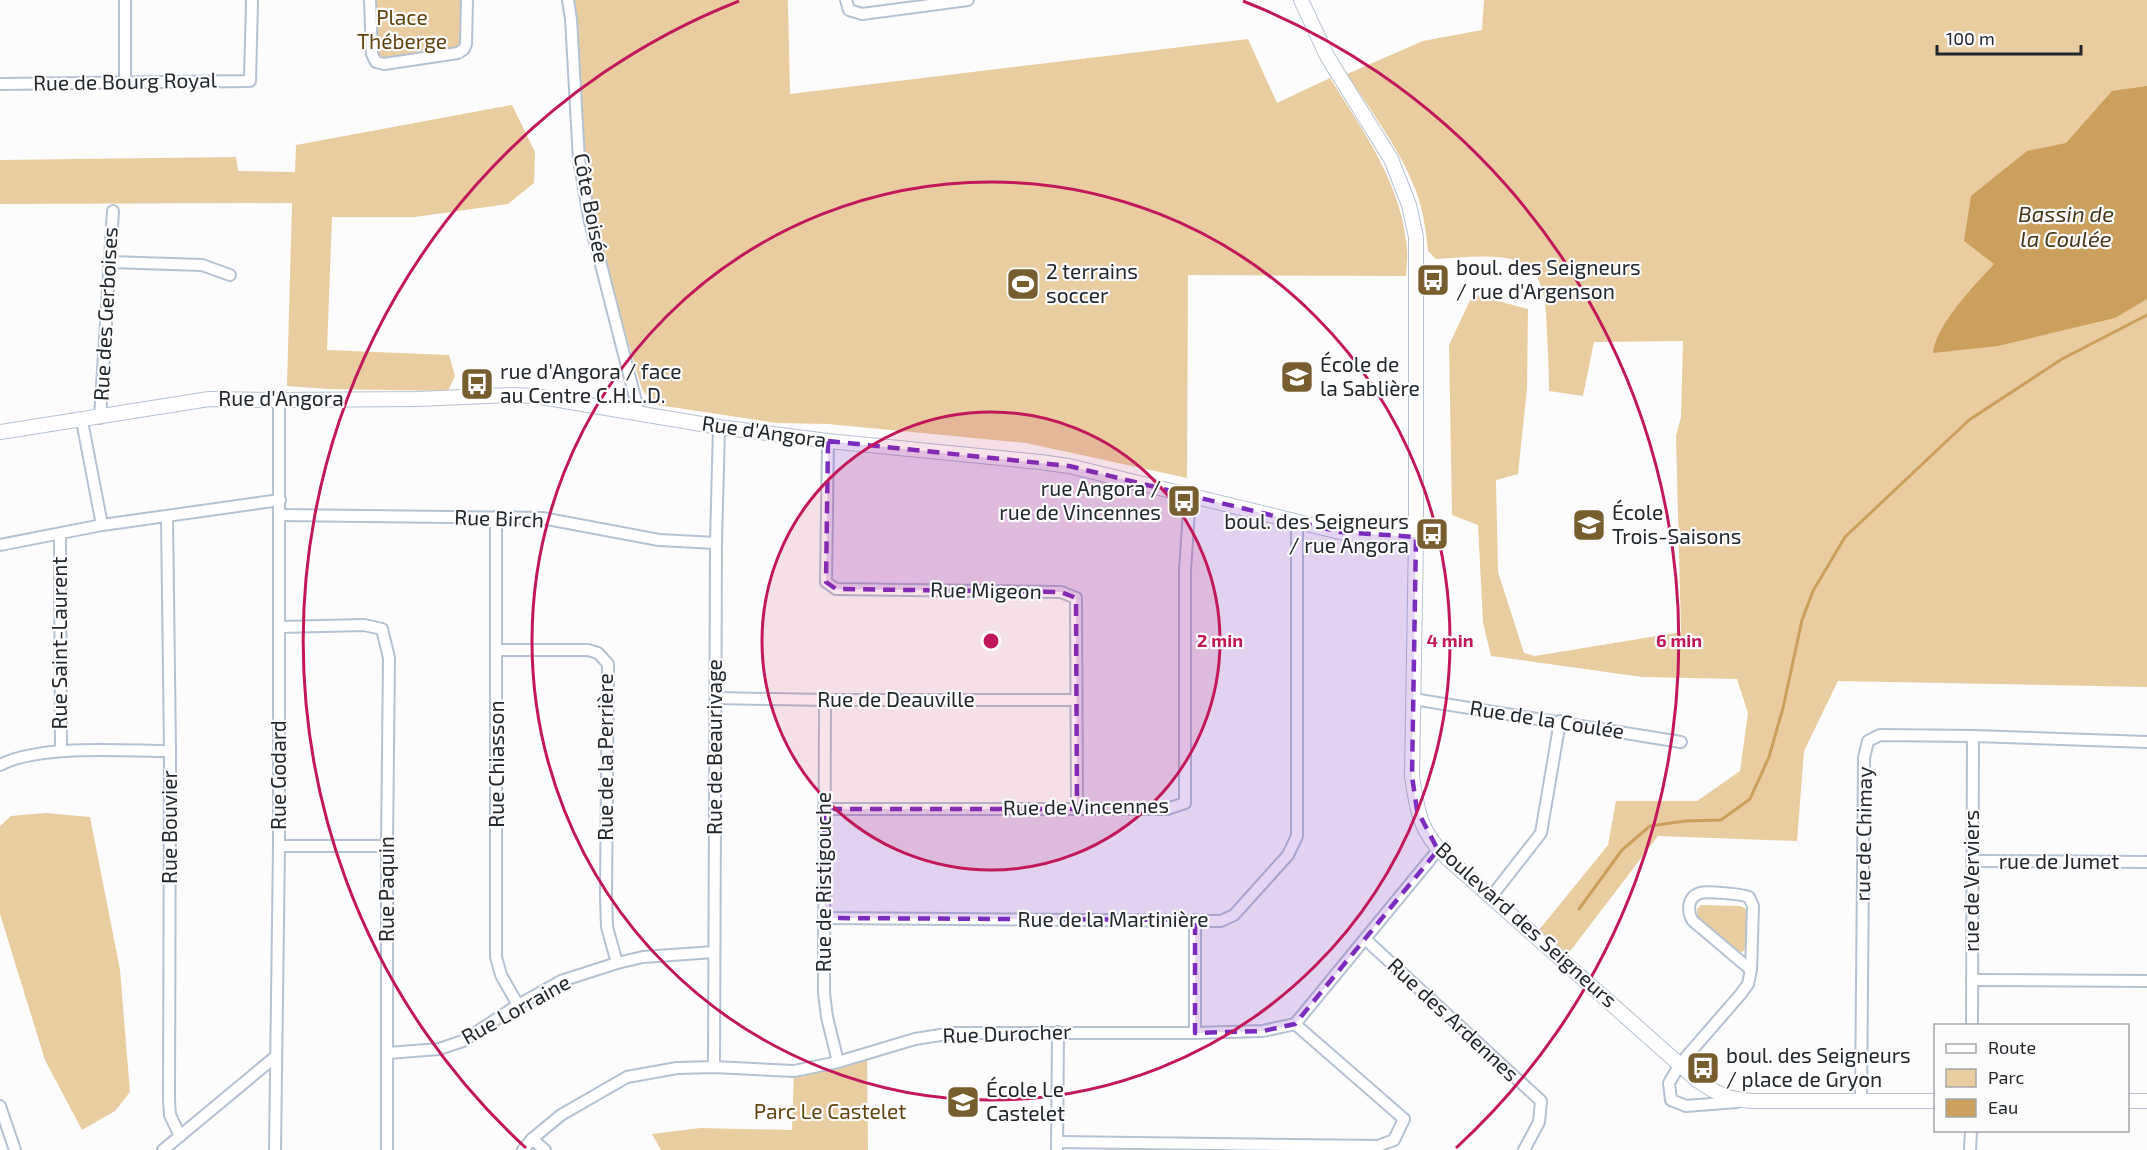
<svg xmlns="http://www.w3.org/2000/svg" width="2147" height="1150" viewBox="0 0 2147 1150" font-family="'Exo 2',sans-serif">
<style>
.green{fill:#e9cda1}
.water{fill:#caa05c}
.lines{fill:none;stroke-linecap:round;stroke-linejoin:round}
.stream{stroke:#caa05c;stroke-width:3}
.minor-casing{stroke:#b5c2d2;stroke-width:14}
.tertiary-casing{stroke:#b5c2d2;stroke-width:16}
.minor{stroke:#fff;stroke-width:10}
.tertiary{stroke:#fff;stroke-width:14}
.marked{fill:#7b2cbf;fill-opacity:0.2;stroke:#7b2cbf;stroke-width:4.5;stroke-dasharray:12 8;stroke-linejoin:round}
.ring{fill:none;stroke:#c2185b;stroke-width:3}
.labels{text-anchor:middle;stroke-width:4.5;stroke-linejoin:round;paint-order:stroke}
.park-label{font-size:21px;fill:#61440e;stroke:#fcfcfc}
.street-label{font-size:21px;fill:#22272c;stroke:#fcfcfc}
.poi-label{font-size:21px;fill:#22272c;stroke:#fcfcfc;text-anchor:start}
.water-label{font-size:22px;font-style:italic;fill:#493618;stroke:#fcfcfc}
.centre{fill:#c2185b;stroke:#fcfcfc;stroke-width:3}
.ring-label{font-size:18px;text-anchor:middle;font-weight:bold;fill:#c2185b;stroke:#fcfcfc;stroke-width:4.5;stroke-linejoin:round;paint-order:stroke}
</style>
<rect width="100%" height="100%" fill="#fcfcfc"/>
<g class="green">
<path d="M370,0H467L464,49L376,62Z"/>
<path d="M572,0H788L790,94L1248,39L1277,103L1330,78C1363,131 1402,184 1407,249C1408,258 1406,267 1406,276L1188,275L1187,478L1026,443L828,424L777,423L658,405L650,401L642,389L599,243L583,162Z"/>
<path d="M1484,0H2147V687L1838,681L1804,751L1797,841L1658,836L1568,954L1539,930L1608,845L1616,801H1697L1740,771L1748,713L1737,679L1642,677L1491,656L1483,622L1478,525L1452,515L1449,345L1473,294L1528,309L1527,388L1518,474L1496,480L1498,572L1524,653L1535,656L1681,632L1676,436L1681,417L1683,341L1594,342L1583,396L1549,391C1549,372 1548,354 1547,335C1546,305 1547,268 1511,259C1487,254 1460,258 1436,259L1428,251C1426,231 1423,209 1416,191C1400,149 1371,111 1347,74L1423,41L1482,30Z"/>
<path d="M512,105L535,152L534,183L508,204L415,217H332L327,350L449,355L455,376L448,391L328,389L287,386L292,203L0,204V160L236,157L238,171L295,172L296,145Z"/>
<path d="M46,813L90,817L120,970L130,1092L115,1111L82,1130L45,1060L0,914V826L11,816Z"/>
<path d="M1701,905L1740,906L1746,909L1747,945L1743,952L1735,951L1698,917L1697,909Z"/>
<path d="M867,1053L868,1150H661L652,1134L700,1128L792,1130L794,1071Z"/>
</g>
<path class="water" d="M2147,86V299L2115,318L1998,346L1933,353C1936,324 1975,285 1994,264L1964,241L1971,196L2027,151L2066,143L2112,91Z"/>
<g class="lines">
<path class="stream" d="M1579,909L1622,850L1650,826L1685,821L1721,820L1750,799L1769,757L1783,708L1802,620L1813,591L1845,537L1969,420L2062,359L2147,315"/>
<g class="minor-casing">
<g id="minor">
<path d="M370,0L372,54L376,62L384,64L458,53L464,49L466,44L467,0"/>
<path d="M568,0L571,19L579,160L590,222L639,413"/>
<path d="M846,0L849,10L862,14L968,0"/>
<path d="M125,83V0"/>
<path d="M0,84L250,81L252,0"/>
<path d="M110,262L202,265L230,275"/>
<path d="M100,418L113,211"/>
<path d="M82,421L102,525"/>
<path d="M828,441L826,582L836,589L1061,592L1076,598L1077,809"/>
<path d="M281,515L542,518L659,540L716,543"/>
<path d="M167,517L170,751L169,1100L170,1115L180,1136"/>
<path d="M496,517V957L501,975L518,1005"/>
<path d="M60,534L61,751"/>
<path d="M0,545L102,525L280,500"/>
<path d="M280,627L364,625L382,629L389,658L387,846V1150"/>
<path d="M497,650H588L598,653L608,664L606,895L607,927L617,963"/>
<path d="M716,698L825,700H1076"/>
<path d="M1413,699L1681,742"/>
<path d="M825,700L824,993L827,1017L838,1062"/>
<path d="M0,765C40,744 123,751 170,751"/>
<path d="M824,809H1167L1185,803V570L1190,496"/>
<path d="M279,846H387"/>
<path d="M1972,861L2147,862"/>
<path d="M1491,897L1541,833L1560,721"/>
<path d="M825,918L1221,921L1234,915L1288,855L1297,836V521"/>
<path d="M1195,920V1033"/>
<path d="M1365,939L1541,1101L1539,1122L1524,1150"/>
<path d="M1972,980L2147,981"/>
<path d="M1972,1026L1973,736"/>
<path d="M388,1053L439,1049L463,1041L518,1005L561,981L617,963L643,957L714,952"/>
<path d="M714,1067L716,543L719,427"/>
<path d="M1861,1100L1864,758L1868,741L1880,735L1973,736L2147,742"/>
<path d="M1737,1102L1686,1106L1671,1100L1669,1083L1680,1064L1740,995L1748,984L1751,970L1753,906L1749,897C1741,894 1708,891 1700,893C1687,897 1687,912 1693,921L1751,970"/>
<path d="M0,1106L15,1150"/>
<path d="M532,1139L545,1150"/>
<path d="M1057,1142L1378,1146L1394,1140L1404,1119L1295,1024"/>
<path d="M163,1150L275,1057"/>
<path d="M275,1150L279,846V400"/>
<path d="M523,1150L532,1139L561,1115L627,1077L677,1068L714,1067L794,1071L838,1062L915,1039L953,1033H1195L1263,1031L1295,1024L1438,850"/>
<path d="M1057,1150L1058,1032"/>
<path d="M1970,1150L1971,1130"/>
</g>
</g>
<g class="tertiary-casing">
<g id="tertiary">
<path d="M1301,0L1327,56L1391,159L1409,205L1416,237V537L1412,776C1417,811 1420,832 1447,858L1697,1080C1717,1094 1727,1099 1752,1101H1936"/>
<path d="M0,432L209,399L279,400L417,399L512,395L535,396L719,427L828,441L1040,462L1069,466L1340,532L1374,536L1416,537"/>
<path d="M2128,1101H2147"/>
</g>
</g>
<use href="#minor" class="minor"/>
<use href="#tertiary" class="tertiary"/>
</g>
<path class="marked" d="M828,441L1069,466L1340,532L1416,537L1412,776L1417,810L1438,850L1295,1024L1263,1031L1195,1033V920L825,918L824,809H1077L1076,598L1061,592L836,589L826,582Z"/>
<circle cx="991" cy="641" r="229" fill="#c2185b" fill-opacity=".12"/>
<g class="ring">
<circle cx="991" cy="641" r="229"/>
<circle cx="991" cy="641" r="459"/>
<path d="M526 1148A688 688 0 0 1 739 1M1243 1A688 688 0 0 1 1456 1148"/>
</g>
<defs>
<g id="bus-square" transform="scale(1.725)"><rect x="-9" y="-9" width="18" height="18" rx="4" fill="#785d2f" stroke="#fcfcfc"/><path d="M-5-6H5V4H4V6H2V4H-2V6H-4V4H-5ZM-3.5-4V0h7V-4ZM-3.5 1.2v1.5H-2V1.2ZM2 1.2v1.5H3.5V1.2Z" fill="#fff"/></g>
<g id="stadium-square" transform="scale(1.725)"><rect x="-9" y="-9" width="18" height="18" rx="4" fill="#785d2f" stroke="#fcfcfc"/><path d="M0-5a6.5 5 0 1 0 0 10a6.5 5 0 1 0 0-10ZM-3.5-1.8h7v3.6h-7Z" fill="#fff"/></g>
<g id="school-square" transform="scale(1.725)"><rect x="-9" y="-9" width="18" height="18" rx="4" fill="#785d2f" stroke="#fcfcfc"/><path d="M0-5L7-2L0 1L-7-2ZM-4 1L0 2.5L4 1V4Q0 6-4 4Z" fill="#fff"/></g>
</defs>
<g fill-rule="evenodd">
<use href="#bus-square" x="1433" y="280"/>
<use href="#stadium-square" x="1023" y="284"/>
<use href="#school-square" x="1297" y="377"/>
<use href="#bus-square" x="477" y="384"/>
<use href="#bus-square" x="1184" y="501"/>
<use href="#school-square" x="1589" y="525"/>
<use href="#bus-square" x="1432" y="534"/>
<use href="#bus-square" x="1703" y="1068"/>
<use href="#school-square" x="963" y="1102"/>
</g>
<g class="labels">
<g class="park-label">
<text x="402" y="25">Place<tspan x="402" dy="24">Théberge</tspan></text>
<text x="830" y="1119">Parc Le Castelet</text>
</g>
<g class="street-label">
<text transform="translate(125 82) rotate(-1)" y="7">Rue de Bourg Royal</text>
<text transform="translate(591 208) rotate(79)" y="7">Côte Boisée</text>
<text transform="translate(106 314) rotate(-87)" y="7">Rue des Gerboises</text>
<text x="281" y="406">Rue d'Angora</text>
<text transform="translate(764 432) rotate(8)" y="7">Rue d'Angora</text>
<text transform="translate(499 519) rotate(2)" y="7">Rue Birch</text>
<text transform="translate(986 591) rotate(1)" y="7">Rue Migeon</text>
<text transform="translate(60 643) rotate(-90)" y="7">Rue Saint-Laurent</text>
<text x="896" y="707">Rue de Deauville</text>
<text transform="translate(1547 720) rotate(9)" y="7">Rue de la Coulée</text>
<text transform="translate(715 747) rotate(-90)" y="7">Rue de Beaurivage</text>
<text transform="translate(606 757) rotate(-90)" y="7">Rue de la Perrière</text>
<text transform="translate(497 764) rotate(-90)" y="7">Rue Chiasson</text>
<text transform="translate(279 775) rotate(-90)" y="7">Rue Godard</text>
<text transform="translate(1086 807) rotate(-1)" y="7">Rue de Vincennes</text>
<text transform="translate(170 827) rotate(-90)" y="7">Rue Bouvier</text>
<text transform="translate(1864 834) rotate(-89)" y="7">rue de Chimay</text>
<text x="2059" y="869">rue de Jumet</text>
<text transform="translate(1972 881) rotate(-90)" y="7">rue de Verviers</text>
<text transform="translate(824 882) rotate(-90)" y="7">Rue de Ristigouche</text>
<text transform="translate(387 889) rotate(-90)" y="7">Rue Paquin</text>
<text x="1113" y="927">Rue de la Martinière</text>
<text transform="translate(1526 925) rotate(42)" y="7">Boulevard des Seigneurs</text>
<text transform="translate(516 1010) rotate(-29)" y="7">Rue Lorraine</text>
<text transform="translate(1453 1020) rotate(43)" y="7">Rue des Ardennes</text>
<text transform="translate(1007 1034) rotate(-2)" y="7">Rue Durocher</text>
</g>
<g class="poi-label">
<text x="1456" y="275">boul. des Seigneurs<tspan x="1456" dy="24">/ rue d'Argenson</tspan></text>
<text x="1046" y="279">2 terrains<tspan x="1046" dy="24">soccer</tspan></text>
<text x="1320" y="372">École de<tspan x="1320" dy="24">la Sablière</tspan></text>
<text x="500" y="379">rue d'Angora / face<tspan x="500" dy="24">au Centre C.H.L.D.</tspan></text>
<text x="1161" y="496" text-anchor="end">rue Angora /<tspan x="1161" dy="24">rue de Vincennes</tspan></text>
<text x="1612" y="520">École<tspan x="1612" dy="24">Trois-Saisons</tspan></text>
<text x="1409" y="529" text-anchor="end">boul. des Seigneurs<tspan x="1409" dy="24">/ rue Angora</tspan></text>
<text x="1726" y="1063">boul. des Seigneurs<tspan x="1726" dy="24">/ place de Gryon</tspan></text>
<text x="986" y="1097">École Le<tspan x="986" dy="24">Castelet</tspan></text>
</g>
<g class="water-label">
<text x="2066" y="222">Bassin de<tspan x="2066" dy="25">la Coulée</tspan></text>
</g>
</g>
<circle cx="991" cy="641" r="9" class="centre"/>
<g class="ring-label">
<text x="1220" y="647">2 min</text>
<text x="1450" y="647">4 min</text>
<text x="1679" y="647">6 min</text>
</g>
<rect x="1934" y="1024" width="195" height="108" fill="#fcfcfc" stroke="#a5a7a9" stroke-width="1.5"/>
<rect x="1946" y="1044" width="30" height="9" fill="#ffffff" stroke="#a5a7a9" stroke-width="1.5"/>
<text x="1988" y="1054" font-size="18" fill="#22272c">Route</text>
<rect x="1946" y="1069" width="30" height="18" fill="#e9cda1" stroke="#a5a7a9" stroke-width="1.5"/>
<text x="1988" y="1084" font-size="18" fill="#22272c">Parc</text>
<rect x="1946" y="1099" width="30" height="18" fill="#caa05c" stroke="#a5a7a9" stroke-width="1.5"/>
<text x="1988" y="1114" font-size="18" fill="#22272c">Eau</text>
<path d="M1937 45v9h144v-9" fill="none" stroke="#22272c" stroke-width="3"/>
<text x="1946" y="45" font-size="18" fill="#22272c" stroke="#fcfcfc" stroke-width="4.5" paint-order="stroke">100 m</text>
</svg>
